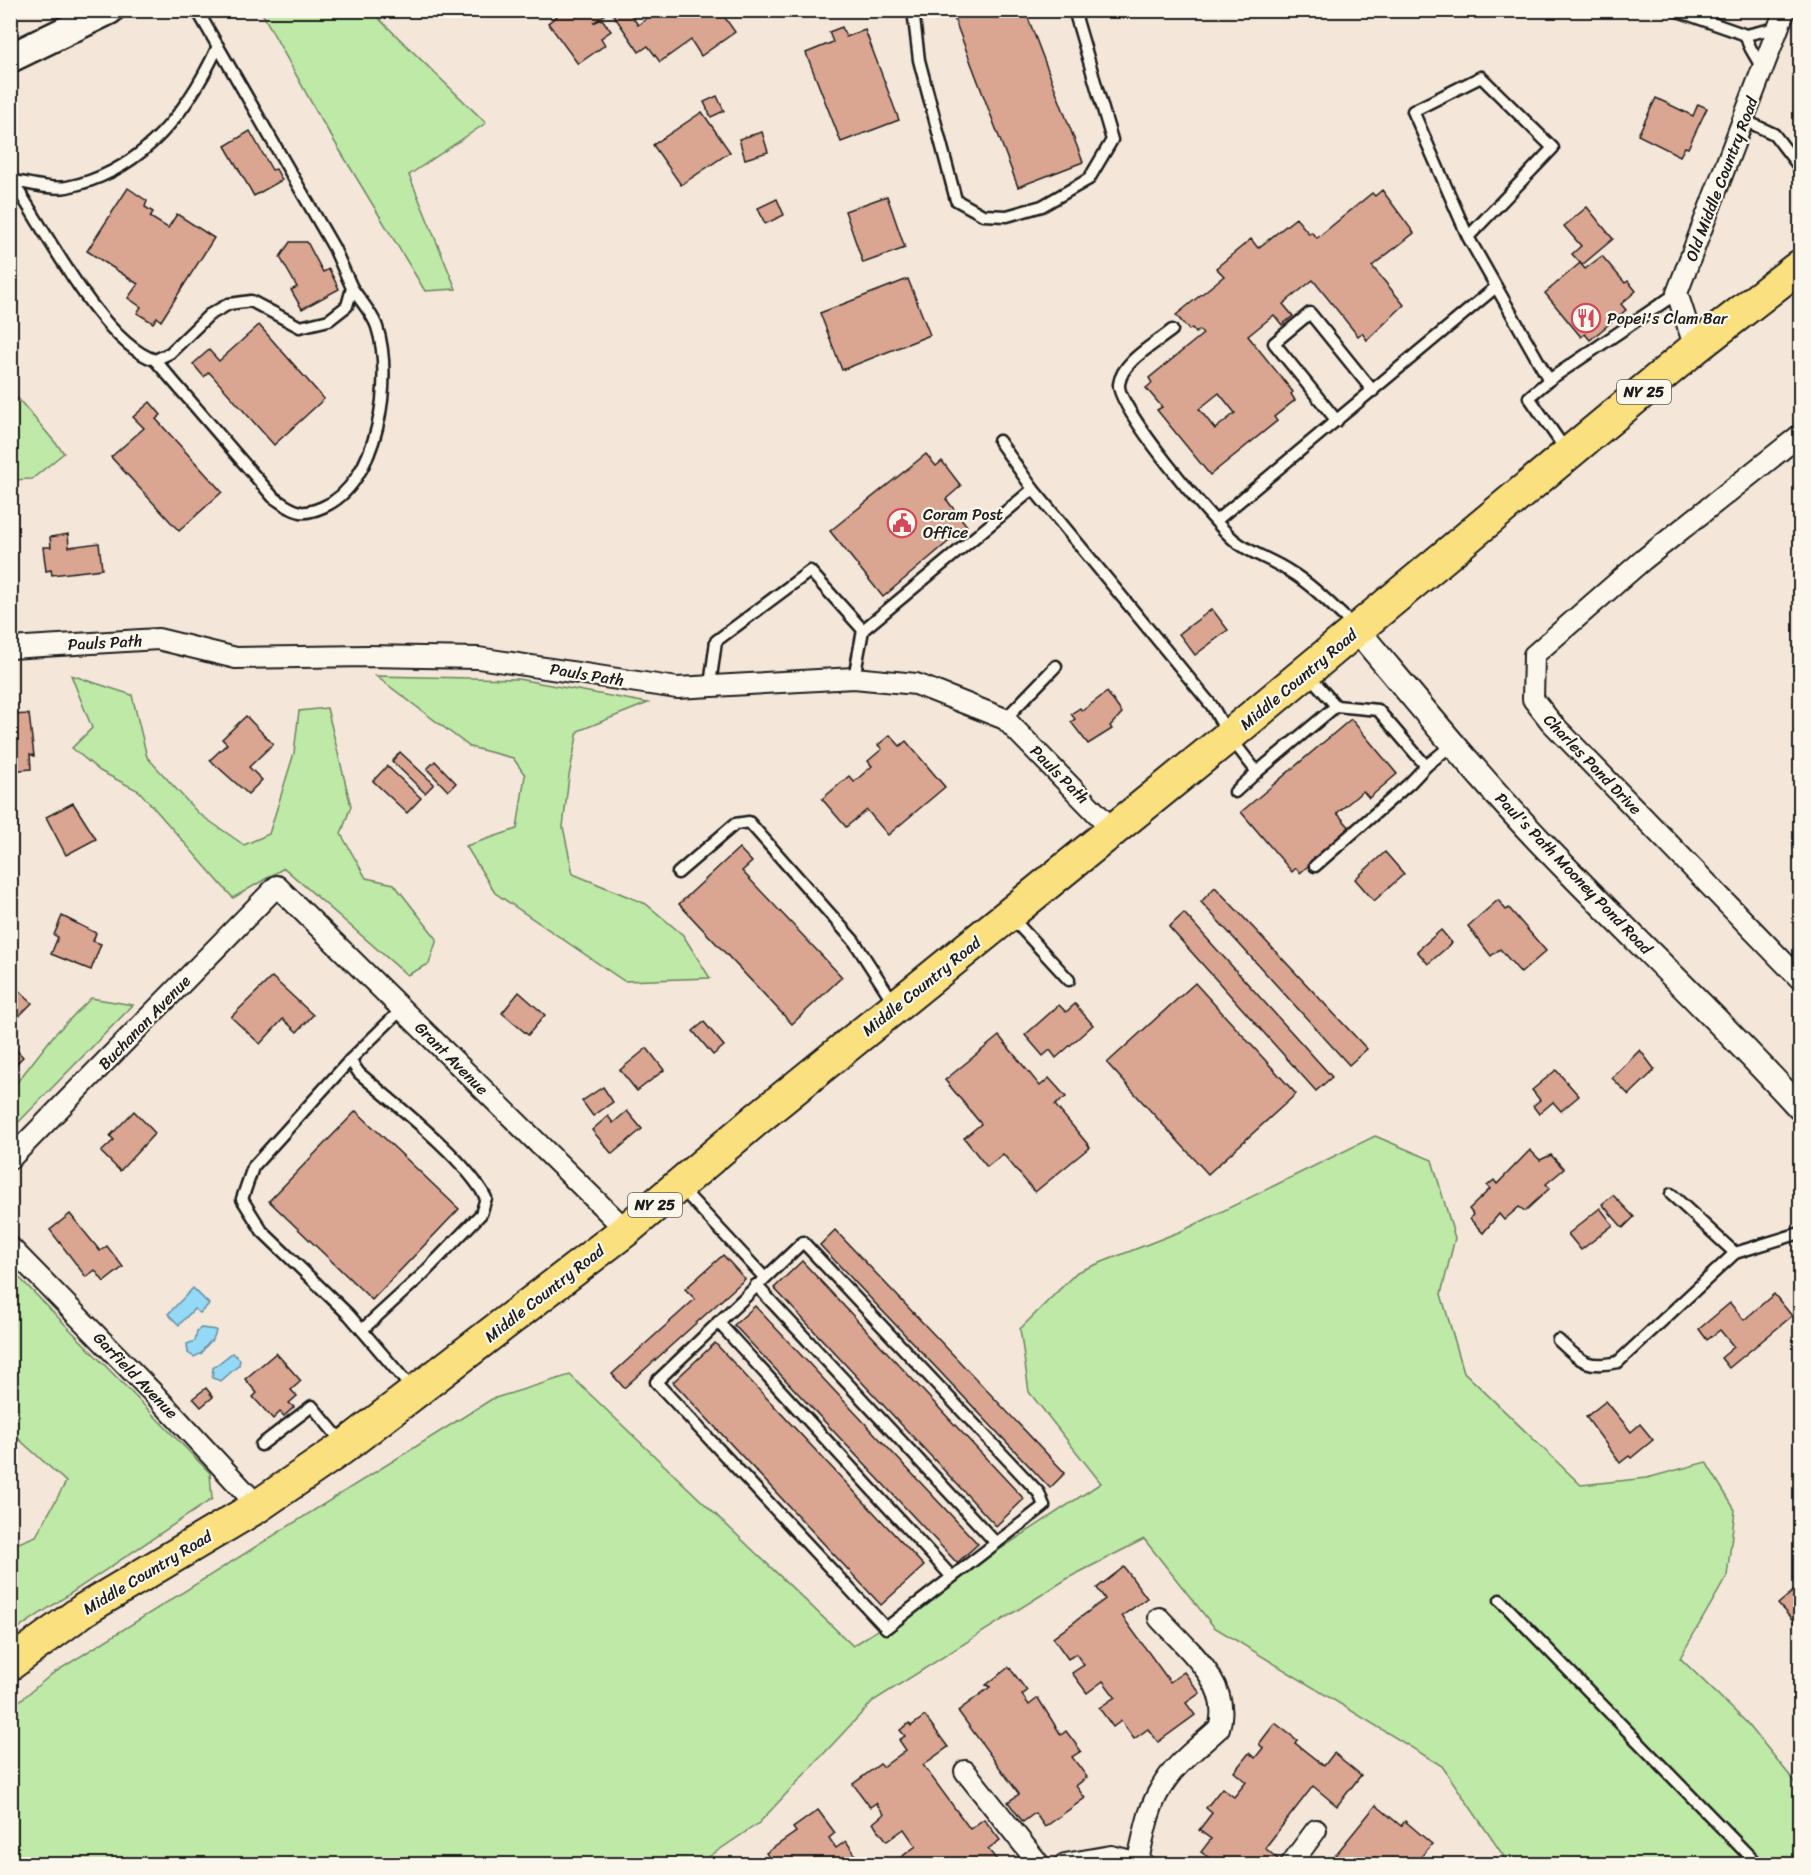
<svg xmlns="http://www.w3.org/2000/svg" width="1811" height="1875" viewBox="0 0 1811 1875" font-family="Sriracha,sans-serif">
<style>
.green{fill:#bee9a6;stroke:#6d8261;stroke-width:1.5}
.water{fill:#94d9f6;stroke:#648d9f;stroke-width:1.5}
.building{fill:#daa591;stroke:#1c1c1c;stroke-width:1.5;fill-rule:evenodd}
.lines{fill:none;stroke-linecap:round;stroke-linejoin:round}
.service-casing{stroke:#1c1c1c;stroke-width:15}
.minor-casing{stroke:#1c1c1c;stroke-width:24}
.tertiary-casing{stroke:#1c1c1c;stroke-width:28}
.secondary-casing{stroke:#1c1c1c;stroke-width:33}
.primary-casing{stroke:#1c1c1c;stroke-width:36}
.service{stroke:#fbf7ec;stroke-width:10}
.minor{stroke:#fbf7ec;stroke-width:20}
.tertiary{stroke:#fbf7ec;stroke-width:24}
.secondary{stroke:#fbf7ec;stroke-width:28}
.primary{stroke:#fbe080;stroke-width:32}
.labels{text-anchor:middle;stroke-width:4.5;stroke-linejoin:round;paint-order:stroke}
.shield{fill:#fbf7ec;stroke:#5f5e5a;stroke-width:1.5}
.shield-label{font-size:15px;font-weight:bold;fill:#1c1c1c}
.street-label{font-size:16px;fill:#1c1c1c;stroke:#fbf7ec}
.poi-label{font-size:16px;fill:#1c1c1c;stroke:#fbf7ec;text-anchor:start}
</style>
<rect width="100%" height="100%" fill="#f4e7da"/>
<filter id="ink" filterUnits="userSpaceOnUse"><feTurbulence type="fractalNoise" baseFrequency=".0167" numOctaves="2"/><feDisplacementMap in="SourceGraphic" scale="12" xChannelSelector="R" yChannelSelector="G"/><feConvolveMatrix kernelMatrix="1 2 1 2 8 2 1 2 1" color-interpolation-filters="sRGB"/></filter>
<g filter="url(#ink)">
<g class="green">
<path d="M261,11H371L486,123L409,175L456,289L425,291L316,111Z"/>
<path d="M10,389L64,453L32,479L11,480Z"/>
<path d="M71,675L132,695L147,757L198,813L244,845L269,834L294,753L299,711L327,708L351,806L341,834L366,878L394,884L437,939L429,964L407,975L284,868L233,898L139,791L100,771L72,748L92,728Z"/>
<path d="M376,676L518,679L648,703L578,731L569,776L563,827L573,874L646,904L683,935L710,978L624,981L495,893L466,846L517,829L525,775L513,758L470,747Z"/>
<path d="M91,998L133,1005L11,1130V1090L54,1035Z"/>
<path d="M1375,1136L1432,1160L1455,1238L1441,1294L1464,1372L1581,1485L1647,1478L1706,1462L1735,1510L1727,1576L1680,1658L1747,1723L1800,1788V1864H1509L1442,1766L1214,1627L1144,1539L1070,1577L873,1701L759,1823L698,1864H11V1708L52,1674L492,1399L570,1375L853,1646L1101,1483L1029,1392L1020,1329L1077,1272L1184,1230Z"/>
<path d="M10,1268L210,1473L212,1499L11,1633V1546L36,1536L66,1482L11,1432Z"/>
</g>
<g class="water">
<path d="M193,1288L209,1304L200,1313L194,1309L179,1325L168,1314Z"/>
<path d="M201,1328L216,1330C215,1342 205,1343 202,1353L194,1357L188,1353L187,1344L195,1341L197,1331Z"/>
<path d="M232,1353L240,1359L239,1365L221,1381L212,1378L213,1368Z"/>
</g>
<g class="building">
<path d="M553,10H605L602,12L604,15L593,23L602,19L611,31L601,38L605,45L578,64L548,23L557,16Z"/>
<path d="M610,10H638L631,15L638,25L658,10H730L723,15L735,32L701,56L691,40L660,62L648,46L639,52Z"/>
<path d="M951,10H1025L1083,162L1018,187Z"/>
<path d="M842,27L846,37L865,30L899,120L841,142L806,53L833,42L829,32Z"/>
<path d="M717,96L724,111L711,117L704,102Z"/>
<path d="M1656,98L1693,116L1698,104L1707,108L1688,148L1685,147L1680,156L1638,135Z"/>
<path d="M702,112L730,152L681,185L653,145Z"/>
<path d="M250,131L272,170L276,169L282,180L254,196L225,146Z"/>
<path d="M762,132L768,152L745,159L739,139Z"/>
<path d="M128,188L147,201L145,207L153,212L150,217L168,228L177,214L214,238L161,321L157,317L153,323L137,313L141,307L128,298L138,284L87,251Z"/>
<path d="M1382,190L1414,233L1372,266L1404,305L1367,340L1362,333L1358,336L1313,280L1283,304L1293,316L1282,325L1274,315L1248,336L1293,392L1291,394L1295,400L1274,417L1277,421L1210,475L1157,410L1162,407L1146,388L1152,383L1149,378L1203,334L1199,330L1196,333L1192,328L1189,330L1176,315L1224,276L1216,268L1251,239L1258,248L1296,218L1309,234L1311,232L1317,238L1372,193L1375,196ZM1219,393L1235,413L1215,429L1199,409Z"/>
<path d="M887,196L905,248L863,263L845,211Z"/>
<path d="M777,199L784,215L765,224L758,208Z"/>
<path d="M1587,207L1613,239L1582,265L1572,254L1581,246L1564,226Z"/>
<path d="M290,242H307L323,272L329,269L339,289L302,309L291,290L297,287L280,257Z"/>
<path d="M1602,256L1625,283L1628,281L1636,291L1621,304L1626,310L1590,340L1585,334L1581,337L1545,293L1580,263L1585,269Z"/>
<path d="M908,279L930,335L842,370L820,313Z"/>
<path d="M259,325L324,399L274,445L209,372L204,377L193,364L209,350L219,361Z"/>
<path d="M150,402L161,415L156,419L222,492L179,531L111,457L144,428L133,417Z"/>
<path d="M926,454L936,466L942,461L961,486L946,499L967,526L883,597L830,531Z"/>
<path d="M68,534L69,547L99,543L102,569L52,575L51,570L46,571L43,547H51L50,537Z"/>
<path d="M1212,609L1228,630L1195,655L1179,634Z"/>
<path d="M1107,692L1122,713L1110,726L1112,729L1088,744L1071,722L1075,719L1071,714L1080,708L1082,711Z"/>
<path d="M29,714L34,756L30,754L31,769L10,771V715Z"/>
<path d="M246,716L273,744L249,767L262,780L248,794L210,760L227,744L222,739Z"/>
<path d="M1351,719L1397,774L1369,798L1363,791L1337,813L1351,829L1300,873L1296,868L1292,872L1241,812Z"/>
<path d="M890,735L900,746L906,741L945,787L888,835L867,810L846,827L822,799L849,776L854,782L872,766L868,761L882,749L878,745Z"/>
<path d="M400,752L434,784L425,793L392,761Z"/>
<path d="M435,761L456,783L448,791L427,769Z"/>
<path d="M387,766L421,798L407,813L373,781Z"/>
<path d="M73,803L96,839L66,855L46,817Z"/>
<path d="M739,848L752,862L742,871L842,977L792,1024L679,904Z"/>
<path d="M1385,852L1404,874L1374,901L1355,879Z"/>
<path d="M1215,887L1367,1049L1349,1065L1201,902Z"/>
<path d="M1498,900L1506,910L1509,908L1546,951L1521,973L1500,949L1491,956L1468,926Z"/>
<path d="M1184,913L1332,1077L1316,1091L1169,927Z"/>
<path d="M62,916L96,933L93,941L101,944L91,970L51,954L58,937L54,935Z"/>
<path d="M1441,930L1452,943L1428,964L1417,951Z"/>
<path d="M272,977L313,1015L297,1032L283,1019L260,1044L231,1017Z"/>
<path d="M1195,983L1296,1094L1208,1174L1107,1063Z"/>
<path d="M14,986L32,1003L10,1025V989Z"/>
<path d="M519,992L545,1015L528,1035L502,1013Z"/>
<path d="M1075,1004L1093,1025L1056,1058L1050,1050L1043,1056L1025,1035L1059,1005L1066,1012Z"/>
<path d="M704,1022L724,1046L713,1055L693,1031Z"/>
<path d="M999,1036L1040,1086L1049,1078L1066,1097L1055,1105L1090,1147L1035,1192L1003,1154L987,1167L964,1138L981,1124L945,1080Z"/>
<path d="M10,1043L23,1057L12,1068L10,1066Z"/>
<path d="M647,1048L664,1070L637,1091L620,1070Z"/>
<path d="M1640,1050L1655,1070L1629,1095L1612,1078Z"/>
<path d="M1556,1070L1579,1096L1561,1111L1553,1102L1539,1114L1533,1106L1540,1100L1532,1090Z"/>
<path d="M603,1087L613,1102L593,1116L582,1101Z"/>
<path d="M134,1111L155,1133L120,1171L101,1152L114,1140L110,1136Z"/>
<path d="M356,1111L459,1209L372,1300L269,1201Z"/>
<path d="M627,1111L642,1129L612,1154L592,1130L608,1116L613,1123Z"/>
<path d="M1530,1150L1540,1160L1551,1155L1564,1169L1546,1184L1550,1188L1525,1211L1519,1207L1504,1220L1499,1214L1483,1233L1470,1219L1473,1214L1469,1209L1490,1189L1487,1186L1494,1180L1497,1184Z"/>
<path d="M1613,1195L1634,1217L1623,1228L1602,1204Z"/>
<path d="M1600,1208L1613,1225L1581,1250L1568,1234Z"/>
<path d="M70,1214L100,1251L107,1246L123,1267L104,1282L95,1270L86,1277L50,1230Z"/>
<path d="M835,1230L1065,1473L1050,1488L820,1245Z"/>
<path d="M723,1255L745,1279L624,1388L612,1374L695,1299L685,1289Z"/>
<path d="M802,1261L1024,1499L996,1526L774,1288Z"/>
<path d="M1774,1294L1792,1316L1729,1368L1721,1358L1734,1347L1720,1330L1707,1340L1699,1329L1730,1303L1744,1320Z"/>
<path d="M755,1306L978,1544L957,1563L734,1325Z"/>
<path d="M715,1343L924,1566L881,1605L673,1382Z"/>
<path d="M276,1353L301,1381L291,1390L297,1396L289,1403L294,1407L284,1416L280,1412L273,1419L253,1397L257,1393L245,1379Z"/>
<path d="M206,1388L213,1397L201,1407L193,1398Z"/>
<path d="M1606,1401L1631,1432L1640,1424L1653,1440L1631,1458L1629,1456L1620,1463L1586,1417Z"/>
<path d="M1124,1567L1147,1598L1122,1616L1170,1682L1184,1672L1200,1693L1186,1703L1195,1715L1158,1742L1148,1729L1134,1739L1121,1721L1113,1727L1099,1708L1115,1697L1103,1681L1087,1693L1072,1673L1084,1665L1076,1654L1068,1659L1053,1638L1105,1599L1097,1588Z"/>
<path d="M1797,1588L1800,1592V1628L1778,1604Z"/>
<path d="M1009,1667L1027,1691L1022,1695L1029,1705L1038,1698L1061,1735L1066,1731L1081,1751L1072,1757L1087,1777L1076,1786L1085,1798L1045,1827L1035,1813L1023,1822L1008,1802L1019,1794L958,1711L990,1687L986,1685Z"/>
<path d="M925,1716L948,1747L923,1765L970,1829L984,1819L1000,1840L988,1849L997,1860L991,1864H905L900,1858L916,1846L904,1829L887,1841L873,1823L884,1814L876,1803L870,1807L853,1784L880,1764L883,1767L906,1750L899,1740L905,1736L900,1730L909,1723L911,1726Z"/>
<path d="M1275,1723L1297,1740L1295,1743L1324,1766L1334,1753L1361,1775L1337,1806L1313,1786L1265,1848L1278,1859L1274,1864H1218L1201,1852L1211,1839L1199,1830L1212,1813L1206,1808L1222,1788L1234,1797L1246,1782L1234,1772L1249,1753L1255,1758L1263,1748L1259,1744Z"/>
<path d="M1376,1805L1401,1826L1405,1821L1432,1844L1415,1864L1408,1862L1405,1864H1328Z"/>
<path d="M818,1810L835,1833L829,1838L836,1848L846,1841L859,1860L853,1864H774L766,1853L796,1832L793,1828Z"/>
</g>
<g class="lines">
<g class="service-casing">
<g id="service">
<path d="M913,10L919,60L956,200L983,215L1007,216L1042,206L1089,179L1112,140L1074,10"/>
<path d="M1675,10L1746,35"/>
<path d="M1762,70C1758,57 1747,48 1746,35L1772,29L1779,24"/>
<path d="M1744,120L1774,134L1800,168"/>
<path d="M10,178C43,225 101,343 155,360L170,353L209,315L229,304L251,301L300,327L329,320L347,306L352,288L334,248L197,10"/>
<path d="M13,181C29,183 51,190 67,187C142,172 188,112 218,46"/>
<path d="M1468,237L1553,148L1481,77L1413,111L1468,237L1472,244L1549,380L1529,397L1567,452"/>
<path d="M1172,330C1155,344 1122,361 1119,384C1116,407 1213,522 1234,540C1251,554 1271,559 1289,571C1314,586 1334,608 1355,627"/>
<path d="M155,360L273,497C282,503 290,510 301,512C308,513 316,510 323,507C378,484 394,379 377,327C373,314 360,300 352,288"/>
<path d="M1549,380L1677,293"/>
<path d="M1337,421L1274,343L1310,313L1373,391"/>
<path d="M999,441L1033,489L1212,706L1229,736L1257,772L1336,706L1378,710L1426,766L1453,744"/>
<path d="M1217,520L1496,287"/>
<path d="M1308,674L1336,706"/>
<path d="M854,678L863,630L1033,489"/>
<path d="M710,685L716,641L810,571L863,630"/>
<path d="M1005,719L1056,666"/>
<path d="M1235,792L1257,772"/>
<path d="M1315,866L1410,783L1426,766"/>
<path d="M678,873L735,824L749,822L854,941L894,1003"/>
<path d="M1011,917L1069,980"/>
<path d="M402,1009L350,1060L253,1167L242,1199L262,1231L349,1315L414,1391"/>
<path d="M350,1060L359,1073C395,1104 464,1157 486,1198L481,1214L422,1275L362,1330"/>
<path d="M681,1188L764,1277"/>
<path d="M1671,1194L1735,1253"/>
<path d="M803,1242L1039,1493L1044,1506L886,1628L656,1382Z"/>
<path d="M756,1285L996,1543"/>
<path d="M718,1322L952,1577"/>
<path d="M1558,1340C1581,1361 1586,1369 1618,1362L1735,1253L1800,1233"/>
<path d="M261,1445L312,1406L343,1443"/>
<path d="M1500,1600L1757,1864"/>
</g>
</g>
<g class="minor-casing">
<g id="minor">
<path d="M1695,348L1677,293L1785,10"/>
<path d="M1800,435L1643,560L1534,655L1533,699L1551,722L1800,979"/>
<path d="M10,648L158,639L236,658L368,656L478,658L677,688L854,678L916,684L1005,719L1113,830"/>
<path d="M10,1159L277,886L626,1230"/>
<path d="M10,1247L156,1396L258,1506"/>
<path d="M965,1771L1039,1864"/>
<path d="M1137,1863C1144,1838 1147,1810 1161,1788C1175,1763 1199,1747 1219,1728C1233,1684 1185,1647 1159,1618"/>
<path d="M1065,1864L1111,1856L1143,1864"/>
<path d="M1291,1864L1316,1830"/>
</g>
</g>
<g class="tertiary-casing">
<path id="tertiary" d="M1357,630C1421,706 1484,784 1553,855C1635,940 1721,1021 1800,1108"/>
</g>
<g class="secondary-casing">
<path id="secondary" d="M10,58L109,10"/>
</g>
<g class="primary-casing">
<path id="primary" d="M10,1664L85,1609L258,1506L341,1449L626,1230L757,1119L1229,736L1695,348L1800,266"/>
</g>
<use href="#service" class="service"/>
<use href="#minor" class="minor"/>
<use href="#tertiary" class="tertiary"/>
<use href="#secondary" class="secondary"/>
<use href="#primary" class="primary"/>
</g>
</g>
<defs>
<g id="restaurant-ring" transform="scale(1.5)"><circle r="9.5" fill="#fbf7ec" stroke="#d1495b" stroke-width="1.5"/><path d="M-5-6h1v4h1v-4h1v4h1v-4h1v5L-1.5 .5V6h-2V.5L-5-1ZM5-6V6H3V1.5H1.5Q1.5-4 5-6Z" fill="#d1495b"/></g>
<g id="civic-ring" transform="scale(1.5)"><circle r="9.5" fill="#fbf7ec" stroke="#d1495b" stroke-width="1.5"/><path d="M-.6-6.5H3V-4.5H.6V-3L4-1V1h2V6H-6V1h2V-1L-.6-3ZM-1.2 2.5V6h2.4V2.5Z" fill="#d1495b"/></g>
</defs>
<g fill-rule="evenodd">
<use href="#restaurant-ring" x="1586" y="318"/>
<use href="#civic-ring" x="902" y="523"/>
</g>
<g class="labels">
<g class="shield">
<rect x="1617" y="380" width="54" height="24" rx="4.5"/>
<rect x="628" y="1193" width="54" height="24" rx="4.5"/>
</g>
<g class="shield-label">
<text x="1644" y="397">NY 25</text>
<text x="655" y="1210">NY 25</text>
</g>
<g class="street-label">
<text transform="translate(1721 179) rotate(-69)" y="6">Old Middle Country Road</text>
<text transform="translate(105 642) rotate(-3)" y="6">Pauls Path</text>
<text transform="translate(587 674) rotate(9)" y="6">Pauls Path</text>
<text transform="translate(1298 679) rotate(-40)" y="6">Middle Country Road</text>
<text transform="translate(1593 764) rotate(46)" y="6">Charles Pond Drive</text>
<text transform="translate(1060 774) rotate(45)" y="6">Pauls Path</text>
<text transform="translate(1574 873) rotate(46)" y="6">Paul's Path Mooney Pond Road</text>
<text transform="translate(921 986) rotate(-39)" y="6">Middle Country Road</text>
<text transform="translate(144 1022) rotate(-46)" y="6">Buchanan Avenue</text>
<text transform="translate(452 1058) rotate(45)" y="6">Grant Avenue</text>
<text transform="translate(544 1293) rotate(-38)" y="6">Middle Country Road</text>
<text transform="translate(136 1375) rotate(46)" y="6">Garfield Avenue</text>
<text transform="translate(147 1572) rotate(-31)" y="6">Middle Country Road</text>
</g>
<g class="poi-label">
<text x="1607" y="324">Popei's Clam Bar</text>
<text x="923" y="520">Coram Post<tspan x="923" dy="18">Office</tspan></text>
</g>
</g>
<rect width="1811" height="1875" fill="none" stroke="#fbf7ec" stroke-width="36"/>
<rect x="18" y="18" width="1775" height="1839" fill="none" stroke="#1c1c1c" stroke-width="2" filter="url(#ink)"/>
</svg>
